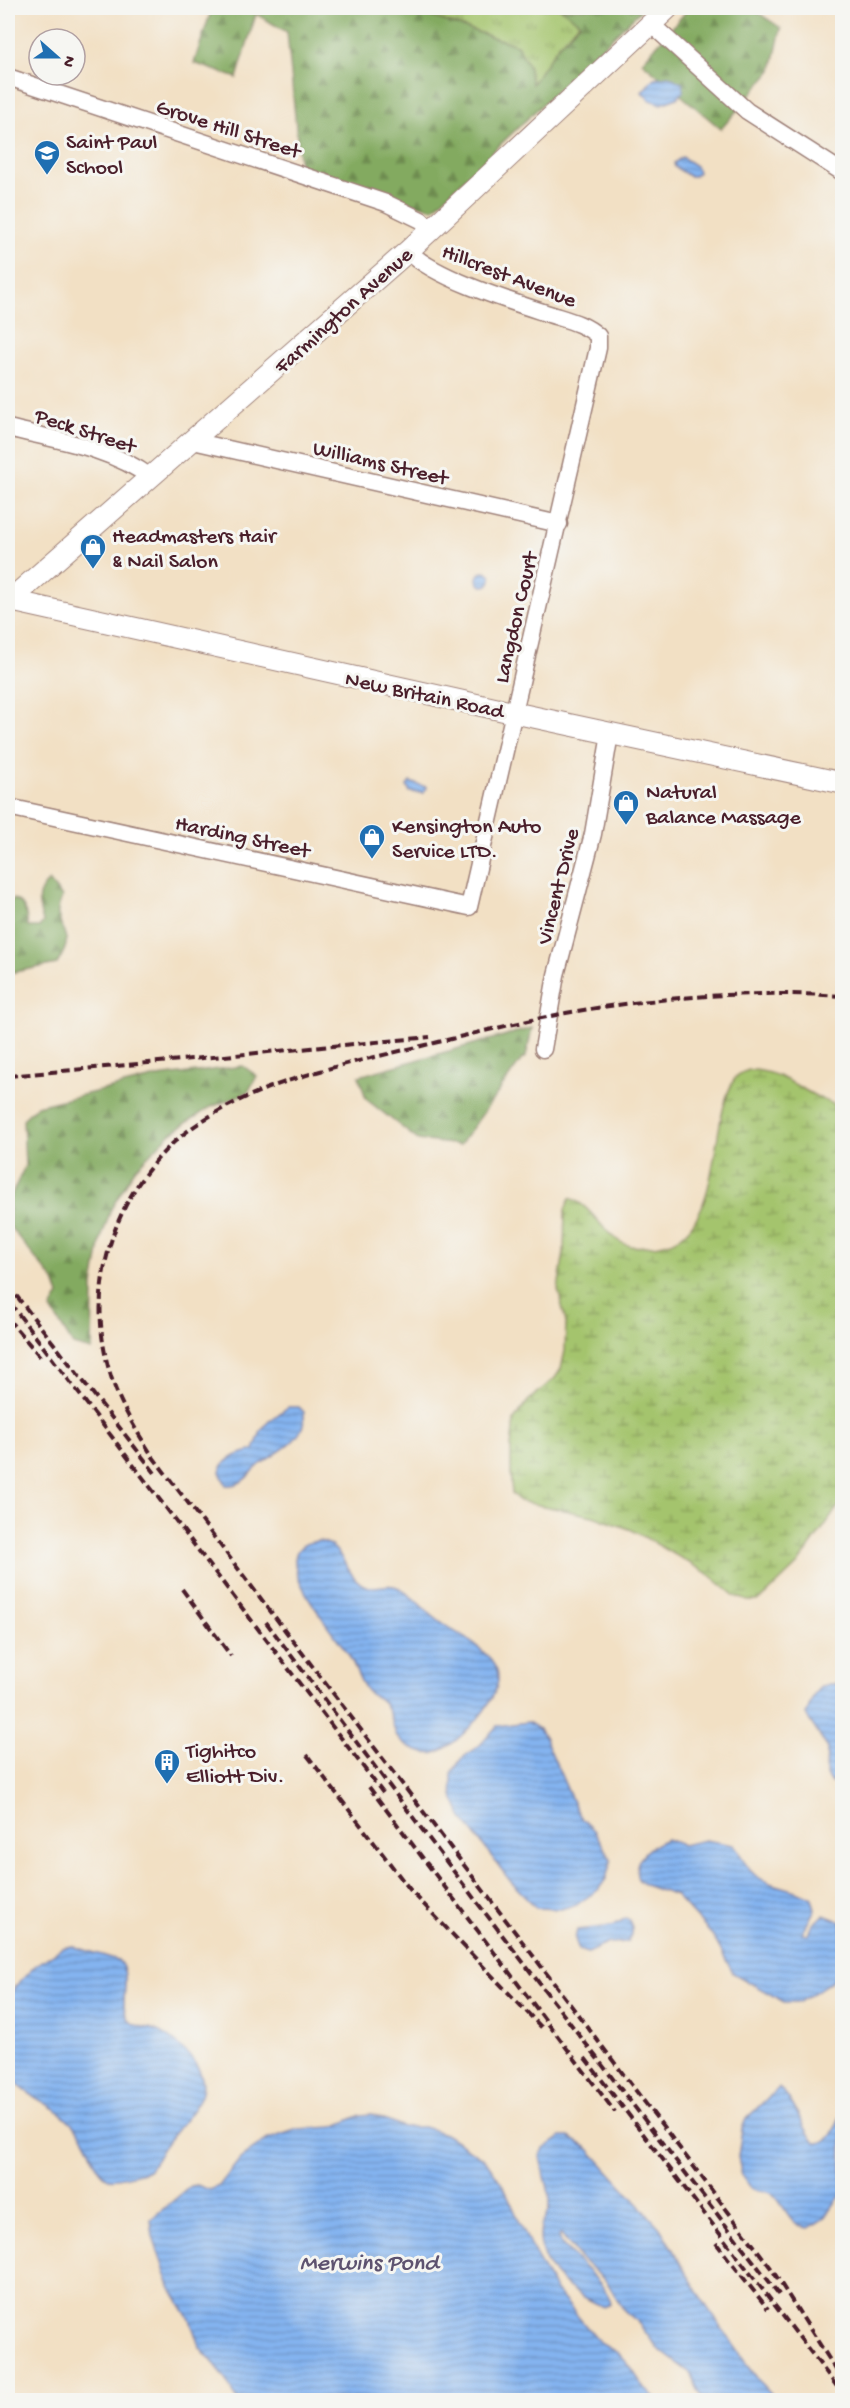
<svg xmlns="http://www.w3.org/2000/svg" width="850" height="2408" viewBox="0 0 850 2408" font-family="'Gochi Hand',sans-serif">
<style>
.grass{fill:url(#grass-tufts);stroke:#77724c;stroke-width:1.5}
.forest{fill:url(#forest-firs);stroke:#666446;stroke-width:1.5}
.wetland{fill:url(#wetland-marsh);stroke:#77724c;stroke-width:1.5}
.water{fill:url(#water-rules);stroke:#676a8e;stroke-width:1.5}
.lines{fill:none;stroke-linecap:round;stroke-linejoin:round}
.minor-casing{stroke:#9e8078;stroke-width:19}
.major-casing{stroke:#9e8078;stroke-width:23}
.minor{stroke:#fff;stroke-width:16}
.major{stroke:#fff;stroke-width:21}
.rail{stroke:#4a1f2b;stroke-width:4;stroke-dasharray:9 4.5;stroke-linecap:butt}
.labels{text-anchor:middle;stroke-width:6;stroke-linejoin:round;paint-order:stroke}
.street-label{font-size:22px;fill:#4a1f2b;stroke:#f6f6f2}
.poi-label{font-size:22px;fill:#4a1f2b;stroke:#f6f6f2;text-anchor:start}
.water-label{font-size:24px;font-style:italic;fill:#5e5370;stroke:#f6f6f2}
</style>
<defs>
<pattern id="grass-tufts" width="24" height="20" patternUnits="userSpaceOnUse" patternTransform="scale(1.5)"><rect width="24" height="20" fill="#a4c46d"/><path d="M3 7l-1-3M5 7V3M7 7l1-3M15 17l-1-3M17 17v-4M19 17l1-3" fill="none" stroke="#889f5a"/></pattern>
<pattern id="forest-firs" width="22" height="20" patternUnits="userSpaceOnUse" patternTransform="scale(1.5)"><rect width="22" height="20" fill="#83aa60"/><path d="M5 1l3.5 6h-7zM16 11l3.5 6h-7z" fill="#6d8a4f"/></pattern>
<pattern id="wetland-marsh" width="20" height="14" patternUnits="userSpaceOnUse" patternTransform="scale(1.5)"><rect width="20" height="14" fill="#a4c46d"/><path d="M1 5h8M5 5V1M11 12h8M15 12V8" fill="none" stroke="#889f5a"/></pattern>
<pattern id="water-rules" width="6" height="5" patternUnits="userSpaceOnUse" patternTransform="scale(1.5)"><rect width="6" height="5" fill="#84b4f0"/><path d="M0 2.5h6" fill="none" stroke="#6e92c3"/></pattern>
</defs>
<rect width="100%" height="100%" fill="#f6f6f2"/>
<filter id="ink" filterUnits="userSpaceOnUse"><feTurbulence type="fractalNoise" baseFrequency=".0167" numOctaves="2"/><feDisplacementMap in="SourceGraphic" scale="12" xChannelSelector="R" yChannelSelector="G"/><feConvolveMatrix kernelMatrix="1 2 1 2 8 2 1 2 1" color-interpolation-filters="sRGB"/></filter>
<filter id="wash" filterUnits="userSpaceOnUse"><feTurbulence type="fractalNoise" baseFrequency=".008" numOctaves="4" result="noise"/><feDisplacementMap in="SourceGraphic" scale="24" xChannelSelector="R" yChannelSelector="G"/><feGaussianBlur stdDeviation="1.35" result="paint"/><feColorMatrix in="noise" values="0 0 0 0 0 0 0 0 0 0 0 0 0 0 0 0 0 1.4 0 .05"/><feComposite in="paint" operator="in"/></filter>
<g filter="url(#wash)">
<rect width="100%" height="100%" fill="#f2e0c4"/>
<path class="grass" d="M397,8H560L580,22L558,46L532,85L528,65L517,45L411,10Z"/>
<g class="forest">
<path d="M212,8H397L411,10L517,45L528,65L532,84L558,46L580,23L560,8H643L433,209L300,169L287,32L256,14L237,78L194,63Z"/>
<path d="M689,8H751L781,28L772,70L721,129L642,62Z"/>
<path d="M49,881L62,897C60,902 57,910 58,915C65,940 73,938 57,964L8,973V904L13,899C26,903 26,914 28,927H39L43,922C38,904 34,894 49,881Z"/>
<path d="M532,1028L526,1057L522,1059L460,1145L418,1140L366,1099L359,1076Z"/>
<path d="M243,1066L257,1076L248,1092L209,1108L171,1133L135,1169L111,1209L101,1239L93,1285L92,1350L73,1345L51,1309L59,1295L54,1281L10,1227L9,1200L25,1166L23,1119L37,1106L157,1077Z"/>
</g>
<path class="wetland" d="M749,1070C784,1069 810,1100 842,1106V1501L798,1564L765,1596L757,1601H748L735,1596L707,1573L632,1530L593,1516L519,1501L512,1493L511,1483V1447L514,1420L528,1401L555,1378L561,1369L565,1351L566,1323L558,1289L564,1252L565,1210L570,1198C595,1207 604,1240 631,1246C637,1247 643,1246 649,1246C726,1246 706,1126 734,1080C737,1074 743,1072 749,1070Z"/>
<g class="water">
<path d="M669,76L683,84V92L677,98L661,104L650,100L642,92L654,78Z"/>
<path d="M682,157L696,166L698,172L695,176H689L675,167L674,163Z"/>
<circle cx="484" cy="579" r="7"/>
<path d="M410,782L426,787L424,793L410,792L407,786Z"/>
<path d="M288,1407H299L304,1412C307,1440 279,1450 261,1464C250,1472 243,1487 226,1485L220,1472C224,1457 240,1454 254,1450L261,1431L268,1422Z"/>
<path d="M319,1541C344,1544 345,1578 366,1586C376,1590 387,1582 397,1587C413,1595 425,1611 439,1621C459,1636 487,1647 497,1671C506,1695 458,1746 435,1753C428,1755 420,1752 413,1749C404,1745 398,1741 395,1731C391,1722 389,1709 383,1702C379,1697 372,1697 368,1692C359,1682 355,1664 347,1652C335,1633 256,1546 319,1541Z"/>
<path d="M842,1681V1782L831,1783L826,1775L827,1747L806,1715C813,1696 817,1680 839,1685Z"/>
<path d="M528,1722L539,1729L545,1738L575,1807L582,1819L594,1830L611,1860L606,1879L598,1890L577,1904L561,1909L537,1908L511,1882L464,1820L454,1800L452,1788V1773L461,1759L480,1745L497,1726Z"/>
<path d="M667,1839L682,1845L705,1840L733,1845C742,1853 743,1865 755,1875C772,1888 794,1887 812,1898L815,1909L802,1934L808,1935L813,1924L824,1915L842,1922V1970L830,1982L800,2002H784L733,1973L713,1936L676,1896L645,1885L638,1879C631,1859 650,1845 667,1839Z"/>
<path d="M626,1918L629,1920C633,1928 634,1934 628,1942L609,1943L587,1953L579,1950L575,1939L577,1930L613,1926Z"/>
<path d="M72,1946L118,1960C135,1978 115,2004 130,2021C136,2028 146,2026 155,2030C167,2034 189,2053 196,2065C202,2075 205,2084 201,2095C194,2113 172,2133 161,2151C158,2157 154,2165 148,2170C143,2173 114,2180 109,2178C95,2172 92,2151 85,2140C80,2131 71,2122 64,2116C46,2101 17,2092 8,2070V2003L14,1988L35,1966L62,1948Z"/>
<path d="M778,2088C790,2093 804,2130 815,2143C833,2144 834,2126 842,2114V2194L823,2219L809,2228C790,2227 786,2207 774,2195C767,2189 759,2193 751,2188L742,2175L738,2157L742,2129L746,2119Z"/>
<path d="M372,2114L403,2127H424L445,2134L485,2159L504,2187L531,2247L554,2288L600,2343L618,2353L629,2365L645,2389L658,2400H238L218,2368L199,2346L190,2319L171,2289L153,2237L151,2219L191,2186L197,2185L210,2190L219,2186L240,2159L266,2140L298,2129L334,2127L361,2115Z"/>
<path d="M561,2137H569L588,2148L660,2228L707,2307L757,2378L777,2400H703L690,2373L657,2348L640,2325L622,2307L607,2282L580,2258L561,2234L559,2236L561,2243C574,2261 608,2283 611,2304L604,2307C572,2293 534,2268 541,2227C543,2219 550,2213 550,2206C551,2189 542,2172 540,2156L544,2149Z"/>
</g>
</g>
<g filter="url(#ink)">
<g class="lines">
<g class="minor-casing">
<g id="minor">
<path d="M651,24L747,111L842,172"/>
<path d="M8,77L386,203L421,220L431,229"/>
<path d="M8,428C55,440 110,447 150,477"/>
<path d="M193,441L559,524"/>
<path d="M8,807L469,907L598,348V336C583,322 562,319 543,312C506,300 434,277 408,251"/>
<path d="M543,1049L556,975L593,834L610,734"/>
</g>
</g>
<g class="major-casing">
<g id="major">
<path d="M8,600L515,713L842,783"/>
<path d="M8,602L408,251L668,8"/>
</g>
</g>
<use href="#minor" class="minor"/>
<use href="#major" class="major"/>
<g class="rail">
<path d="M842,996C751,990 657,997 566,1013C515,1023 464,1036 413,1048C337,1066 253,1083 189,1130C115,1185 83,1286 110,1373C119,1404 136,1430 153,1457L771,2268L842,2379"/>
<path d="M8,1076L430,1037"/>
<path d="M8,1285L155,1473"/>
<path d="M10,1303L383,1793"/>
<path d="M8,1319L43,1360"/>
<path d="M182,1589L231,1656"/>
<path d="M266,1622L476,1901L781,2297"/>
<path d="M307,1755L411,1891L544,2030"/>
<path d="M369,1787L615,2112"/>
<path d="M585,2058L842,2393"/>
<path d="M716,2243L768,2309"/>
</g>
</g>
</g>
<defs>
<g id="school-pin" transform="scale(1.35)"><path d="M0 17L-7.5 6A9.5 9.5 0 1 1 7.5 6Z" fill="#1f6fb2" stroke="#f6f6f2"/><path d="M0-5L7-2L0 1L-7-2ZM-4 1L0 2.5L4 1V4Q0 6-4 4Z" fill="#fff"/></g>
<g id="shop-pin" transform="scale(1.35)"><path d="M0 17L-7.5 6A9.5 9.5 0 1 1 7.5 6Z" fill="#1f6fb2" stroke="#f6f6f2"/><path d="M-5-2.5h2.3a2.7 3.5 0 0 1 5.4 0H5L5.5 6h-11ZM-1.5-2.5h3a1.5 2.3 0 0 0-3 0Z" fill="#fff"/></g>
<g id="building-pin" transform="scale(1.35)"><path d="M0 17L-7.5 6A9.5 9.5 0 1 1 7.5 6Z" fill="#1f6fb2" stroke="#f6f6f2"/><path d="M-4-6H4V6H1V3H-1V6H-4ZM-2.5-4.3h1.7v1.8h-1.7ZM.8-4.3h1.7v1.8H.8ZM-2.5-1h1.7V.8h-1.7ZM.8-1h1.7V.8H.8Z" fill="#fff"/></g>
</defs>
<g fill-rule="evenodd">
<use href="#school-pin" x="47" y="153"/>
<use href="#shop-pin" x="93" y="547"/>
<use href="#shop-pin" x="626" y="803"/>
<use href="#shop-pin" x="372" y="837"/>
<use href="#building-pin" x="167" y="1762"/>
</g>
<g class="labels">
<g class="street-label">
<text transform="translate(229 127) rotate(18)" y="8">Grove Hill Street</text>
<text transform="translate(510 274) rotate(21)" y="8">Hillcrest Avenue</text>
<text transform="translate(342 309) rotate(-42)" y="8">Farmington Avenue</text>
<text transform="translate(86 429) rotate(18)" y="8">Peck Street</text>
<text transform="translate(381 461) rotate(13)" y="8">Williams Street</text>
<text transform="translate(514 617) rotate(-77)" y="8">Langdon Court</text>
<text transform="translate(425 693) rotate(12)" y="8">New Britain Road</text>
<text transform="translate(243 835) rotate(12)" y="8">Harding Street</text>
<text transform="translate(556 886) rotate(-76)" y="8">Vincent Drive</text>
</g>
<g class="poi-label">
<text x="66" y="148">Saint Paul<tspan x="66" dy="25">School</tspan></text>
<text x="112" y="542">Headmasters Hair<tspan x="112" dy="25">&amp; Nail Salon</tspan></text>
<text x="646" y="798">Natural<tspan x="646" dy="25">Balance Massage</tspan></text>
<text x="392" y="832">Kensington Auto<tspan x="392" dy="25">Service LTD.</tspan></text>
<text x="186" y="1757">Tighitco<tspan x="186" dy="25">Elliott Div.</tspan></text>
</g>
<g class="water-label">
<text x="369" y="2269">Merwins Pond</text>
</g>
</g>
<rect width="850" height="2408" fill="none" stroke="#f6f6f2" stroke-width="30"/>
<g transform="translate(57 57) rotate(111)"><circle r="28" fill="#f6f6f2" stroke="#b1a0a2" stroke-width="1.5"/>
<path d="M0-4.5L10 22L0 15L-10 22Z" fill="#1f6fb2"/>
<text y="-9" font-size="16" font-weight="bold" text-anchor="middle" fill="#4a1f2b">N</text>
</g>
</svg>
